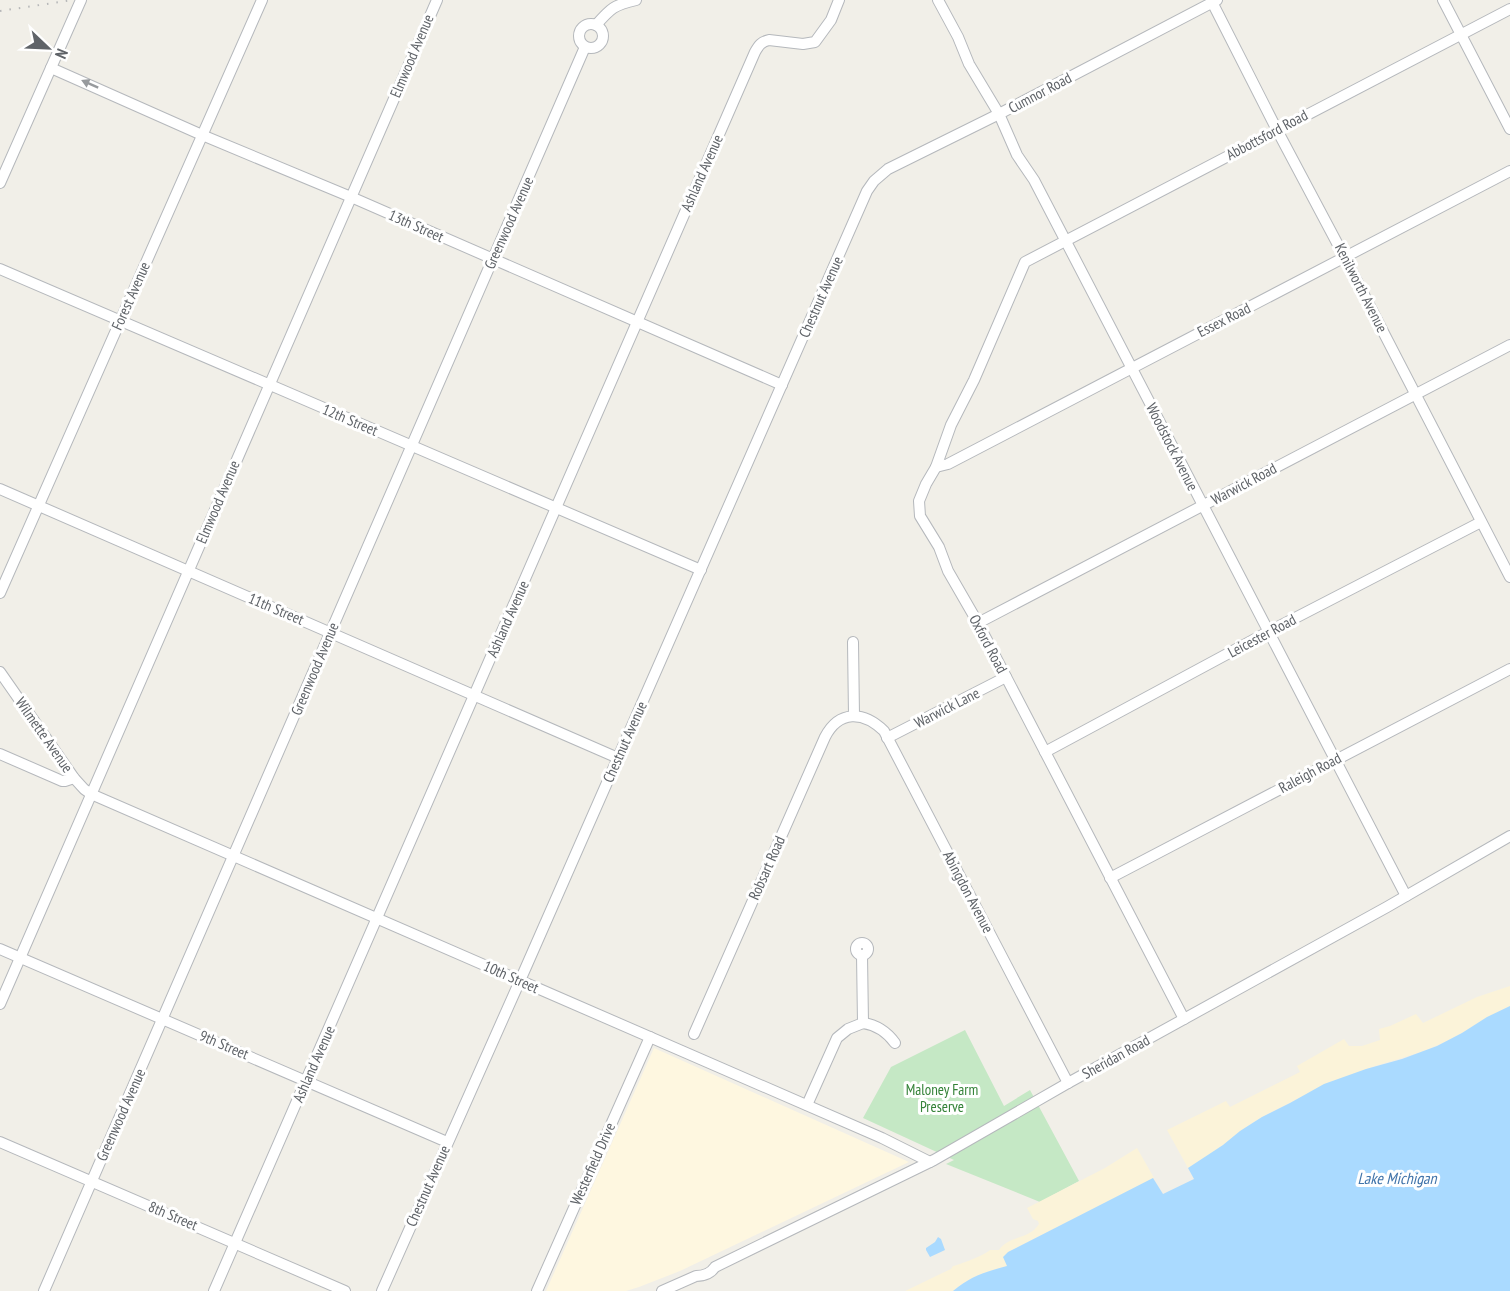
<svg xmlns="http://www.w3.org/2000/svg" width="1510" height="1291" viewBox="0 0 1510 1291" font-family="'PT Sans Narrow',sans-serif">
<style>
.commercial{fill:#fef7e0}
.green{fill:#c5e8c5}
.sand{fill:#fbf3d9}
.water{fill:#aadaff}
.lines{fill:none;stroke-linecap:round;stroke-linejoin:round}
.minor-casing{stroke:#b5b8bc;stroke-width:12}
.minor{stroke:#fff;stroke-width:10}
.rail{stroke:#b6b7b8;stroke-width:2;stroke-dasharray:1.5 8;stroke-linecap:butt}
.oneway{fill:#979a9d}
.labels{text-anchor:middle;stroke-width:6;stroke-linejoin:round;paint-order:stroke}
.street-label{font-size:15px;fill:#5f6368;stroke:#fff}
.park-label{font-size:15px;fill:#348238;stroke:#fff}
.water-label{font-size:16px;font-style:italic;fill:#4174aa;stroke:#fff}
</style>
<rect width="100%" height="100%" fill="#f1efe8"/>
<path class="commercial" d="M654,1048L909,1162L680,1271L639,1287L626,1291H546Z"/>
<path class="green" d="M965,1030L1004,1106L1030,1090L1079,1181L1040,1202L946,1164L954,1160L863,1118L891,1067Z"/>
<g class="sand">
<path d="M1510,986V1006C1485,1018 1463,1034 1438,1045C1414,1056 1388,1061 1364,1070C1330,1083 1296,1099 1264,1116C1248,1124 1237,1135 1223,1145C1212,1154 1200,1160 1188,1168L1167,1130L1226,1101L1230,1107L1300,1072L1297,1066L1344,1039L1349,1046H1362L1380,1040L1379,1029L1390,1026L1416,1014L1423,1023L1477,997Z"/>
<path d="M1137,1148L1154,1178L1008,1252L1007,1266C985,1272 971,1276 953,1291H905C921,1284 935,1276 951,1269L953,1266C959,1265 985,1255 990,1250H999C1009,1235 1029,1240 1039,1224L1038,1221L1033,1219L1027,1208L1105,1168Z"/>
</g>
<g class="water">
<path d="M1510,1006V1291H953C971,1276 985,1272 1007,1266L1003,1257L1008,1252L1153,1178L1163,1194L1194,1179L1188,1168L1223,1145L1240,1131L1262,1117L1290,1103L1324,1084L1366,1069L1402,1059L1437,1046L1462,1033L1487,1017Z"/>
<path d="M938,1237L941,1239L945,1250L930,1257L926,1250V1248L935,1242Z"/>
</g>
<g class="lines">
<g class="minor-casing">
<g id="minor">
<path d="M938,0L958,37L969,64L999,114L1017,155L1034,180L1406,896"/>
<path d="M1211,0L1277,130L1345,258L1510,577"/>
<path d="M1443,0L1510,129"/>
<circle cx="591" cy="36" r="12"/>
<path d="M596,25C611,8 614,5 636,0"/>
<path d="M51,68L202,135L351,197L782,385"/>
<path d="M0,183L81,0"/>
<path d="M0,269L701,570"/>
<path d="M936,467L948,464L1510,171"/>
<path d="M0,489L618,758"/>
<path d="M0,593L262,0"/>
<path d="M978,623L1510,345"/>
<path d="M853,642L854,716"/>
<path d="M0,672L74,778L84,789L91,794L882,1138L930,1162"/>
<path d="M887,738L1006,677"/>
<path d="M1045,752L1268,632L1481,522"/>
<path d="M0,754L62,781H65L74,778"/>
<path d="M1110,878L1510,669"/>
<circle cx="862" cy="949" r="6"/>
<path d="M0,949L447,1142"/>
<path d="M0,1004L437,0"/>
<path d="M1184,1019L978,623L948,571L939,547L920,516L919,501L926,484L936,467L951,425L974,380L1025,262L1510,9"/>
<path d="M863,1023C877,1025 887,1032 895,1043"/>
<path d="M694,1034L825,737C839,710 863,711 884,731L1068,1083"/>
<path d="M807,1105L837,1038L848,1029L863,1023L862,955"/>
<path d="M0,1142L345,1291"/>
<path d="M44,1291L585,47"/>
<path d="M214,1291L755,52C759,45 761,42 769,40L803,44L815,42L831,20L839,0"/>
<path d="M382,1291L526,967L867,191L874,181L888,169L999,114L1217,0"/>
<path d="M537,1291L650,1037"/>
<path d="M662,1291L696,1276C704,1276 711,1273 715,1267L934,1160L1068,1083L1387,907L1510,836"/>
</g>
</g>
<use href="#minor" class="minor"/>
<path class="rail" d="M0,11L73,0"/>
</g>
<defs><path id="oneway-solid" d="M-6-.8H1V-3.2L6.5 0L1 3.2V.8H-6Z" transform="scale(1.5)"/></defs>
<use class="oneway" href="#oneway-solid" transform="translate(90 84) rotate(-156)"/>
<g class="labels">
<g class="street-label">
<text transform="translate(412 56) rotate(-67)" y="5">Elmwood Avenue</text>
<text transform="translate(1040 93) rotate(-28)" y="5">Cumnor Road</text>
<text transform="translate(1267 135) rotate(-28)" y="5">Abbottsford Road</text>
<text transform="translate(702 173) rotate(-66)" y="5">Ashland Avenue</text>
<text transform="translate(509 223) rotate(-66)" y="5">Greenwood Avenue</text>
<text transform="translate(416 226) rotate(24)" y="5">13th Street</text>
<text transform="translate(1361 288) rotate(63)" y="5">Kenilworth Avenue</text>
<text transform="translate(131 296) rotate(-66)" y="5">Forest Avenue</text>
<text transform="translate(821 297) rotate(-66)" y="5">Chestnut Avenue</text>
<text transform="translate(1224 320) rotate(-27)" y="5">Essex Road</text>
<text transform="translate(350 420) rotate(23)" y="5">12th Street</text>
<text transform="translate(1172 447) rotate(63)" y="5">Woodstock Avenue</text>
<text transform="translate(1244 484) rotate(-28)" y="5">Warwick Road</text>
<text transform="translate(218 502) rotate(-67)" y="5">Elmwood Avenue</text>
<text transform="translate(276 609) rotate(23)" y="5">11th Street</text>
<text transform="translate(508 619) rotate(-66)" y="5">Ashland Avenue</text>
<text transform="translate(1262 636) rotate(-28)" y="5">Leicester Road</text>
<text transform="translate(988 644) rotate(62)" y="5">Oxford Road</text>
<text transform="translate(315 669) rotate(-67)" y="5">Greenwood Avenue</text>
<text transform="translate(947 708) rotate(-27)" y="5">Warwick Lane</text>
<text transform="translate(44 735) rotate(55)" y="5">Wilmette Avenue</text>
<text transform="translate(625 742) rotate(-66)" y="5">Chestnut Avenue</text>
<text transform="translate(1310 773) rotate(-28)" y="5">Raleigh Road</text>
<text transform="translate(767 868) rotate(-66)" y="5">Robsart Road</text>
<text transform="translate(968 892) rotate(62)" y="5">Abingdon Avenue</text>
<text transform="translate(511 977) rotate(24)" y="5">10th Street</text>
<text transform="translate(224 1045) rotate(23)" y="5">9th Street</text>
<text transform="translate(1116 1057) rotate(-29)" y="5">Sheridan Road</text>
<text transform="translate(314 1064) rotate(-66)" y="5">Ashland Avenue</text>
<text transform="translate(121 1115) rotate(-66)" y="5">Greenwood Avenue</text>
<text transform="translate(593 1164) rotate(-66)" y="5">Westerfield Drive</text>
<text transform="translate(428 1186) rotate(-66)" y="5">Chestnut Avenue</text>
<text transform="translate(173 1216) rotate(23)" y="5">8th Street</text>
</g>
<g class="park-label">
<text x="942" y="1095">Maloney Farm<tspan x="942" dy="17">Preserve</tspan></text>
</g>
<g class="water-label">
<text x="1397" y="1184">Lake Michigan</text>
</g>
</g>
<g transform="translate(48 48) rotate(113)" stroke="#ffffff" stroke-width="4.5" paint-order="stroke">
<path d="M0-4.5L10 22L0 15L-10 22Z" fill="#5f6368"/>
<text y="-9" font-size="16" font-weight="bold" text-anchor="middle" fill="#5f6368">N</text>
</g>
</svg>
